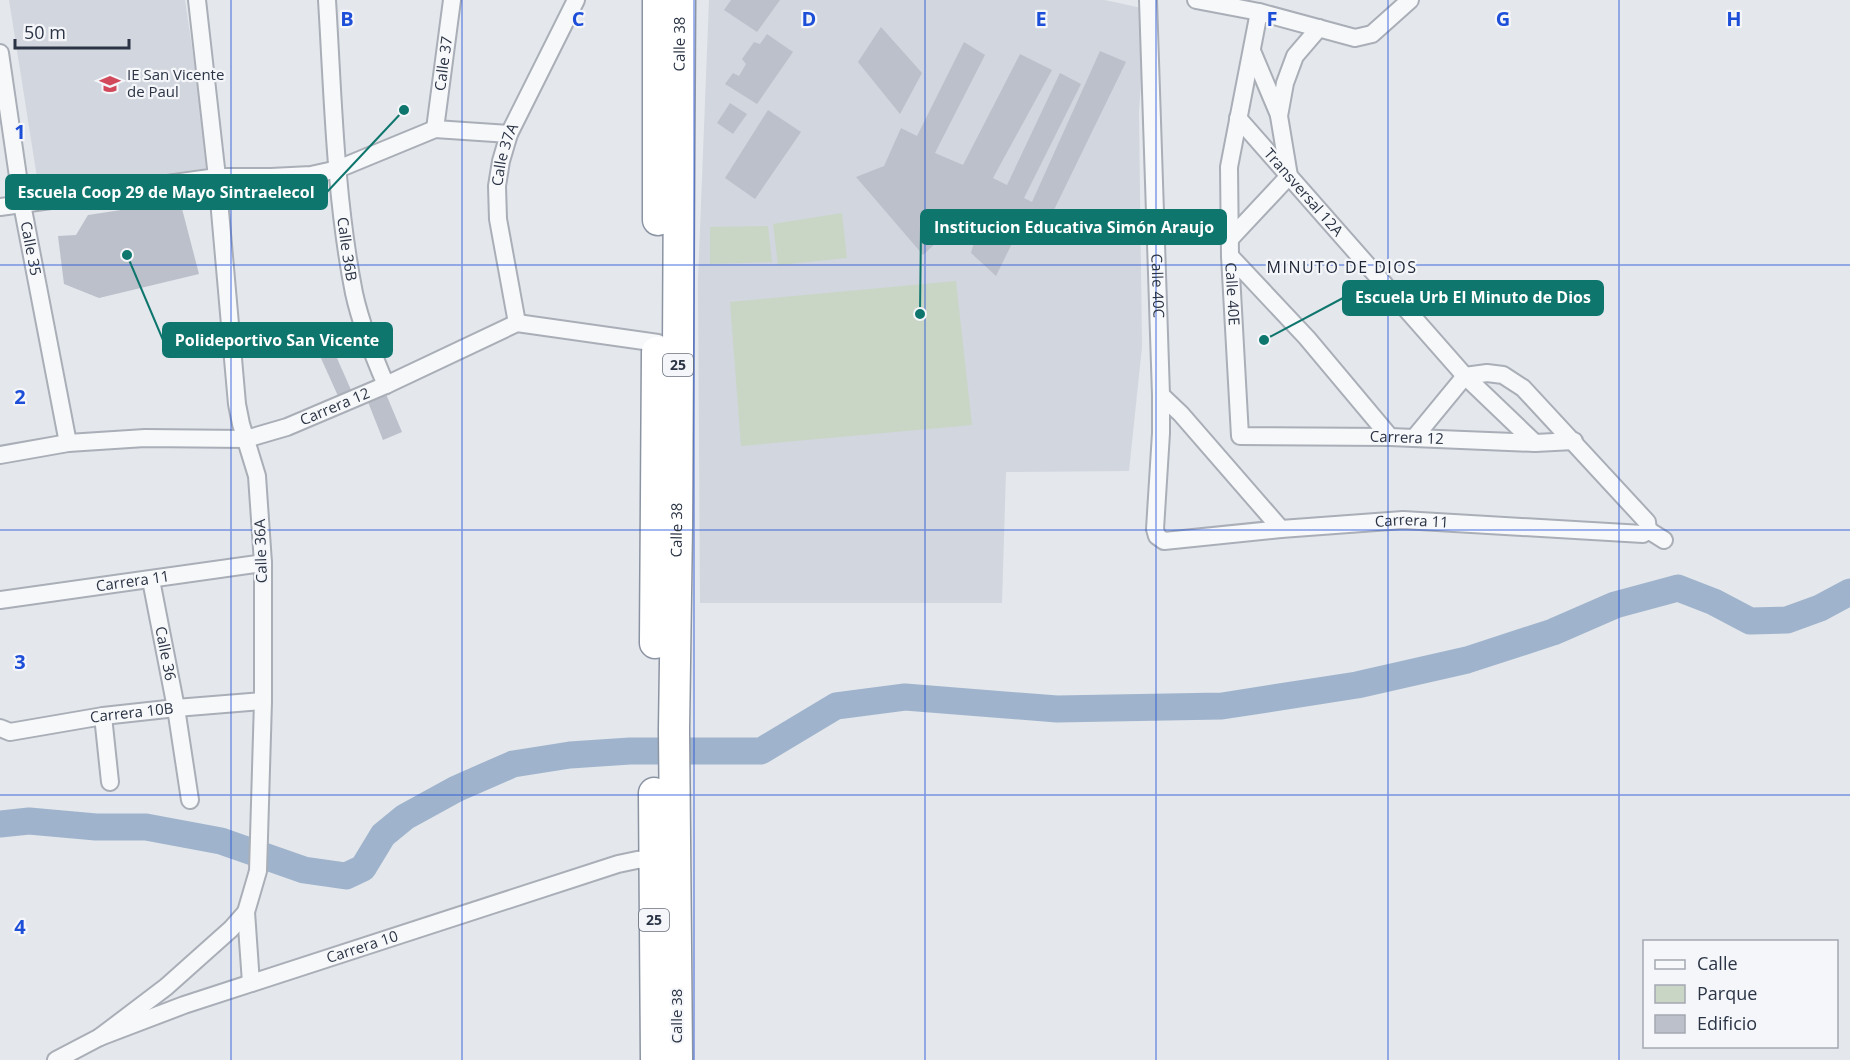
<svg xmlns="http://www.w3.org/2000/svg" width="1850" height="1060" viewBox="0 0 1850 1060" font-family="'Open Sans',sans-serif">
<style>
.built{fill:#d2d6de}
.green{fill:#c9d6c5}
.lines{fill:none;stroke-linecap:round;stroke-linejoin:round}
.river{stroke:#9fb4cc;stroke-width:27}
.building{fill:#bbc0ca}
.street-casing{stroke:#a9aeb7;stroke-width:20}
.highway-casing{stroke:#8b94a3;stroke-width:33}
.street{stroke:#f7f8fa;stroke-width:16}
.highway{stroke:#fff;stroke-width:30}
.grid{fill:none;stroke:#1d4ed8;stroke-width:1.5;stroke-opacity:0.55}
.labels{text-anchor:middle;stroke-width:4.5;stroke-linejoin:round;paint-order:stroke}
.shield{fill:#f4f6f9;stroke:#676e7b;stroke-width:1.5}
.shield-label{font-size:14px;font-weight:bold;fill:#2b3445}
.street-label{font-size:15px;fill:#2b3445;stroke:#f4f6f9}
.poi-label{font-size:15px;fill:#2b3445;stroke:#f4f6f9;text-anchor:start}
.neighbourhood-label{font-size:16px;letter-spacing:1.5px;fill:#1d2536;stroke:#f4f6f9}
.grid-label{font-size:20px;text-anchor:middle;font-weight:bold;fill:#1d4ed8;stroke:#f4f6f9;stroke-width:4.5;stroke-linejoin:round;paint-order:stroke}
.leader{fill:none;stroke:#0f766e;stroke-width:2}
.callout-dot{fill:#0f766e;stroke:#f4f6f9;stroke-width:2}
.callout{fill:#0f766e;stroke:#0f766e;stroke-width:2}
.callout-label{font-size:16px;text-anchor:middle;font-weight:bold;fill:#fff}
</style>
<rect width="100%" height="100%" fill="#e4e7ec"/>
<g class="built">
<path d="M9,0H185L210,168L39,190Z"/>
<path d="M709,0H1105L1146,9L1139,112L1142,347L1129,471L1006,472L1002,603H700L698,280Z"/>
</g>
<g class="green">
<path d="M842,213L847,258L778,265L773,224Z"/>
<path d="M768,226L772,262L710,264V227Z"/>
<path d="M956,281L972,425L741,446L730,302Z"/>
</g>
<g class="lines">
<path class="river" d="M0,824L29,821L96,827H146L221,841L304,870L346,876L363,868L383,835L405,817L456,789L513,764L570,755L630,751H761L836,706L905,697L1057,709L1222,706L1357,685L1467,660L1553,632L1615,605L1678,588L1714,602L1750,621L1787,620L1820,608L1850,592"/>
</g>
<g class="building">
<path d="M731,0H780L757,32L724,10Z"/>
<path d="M881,27L922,73L900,114L858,62Z"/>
<path d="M767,34L793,52L757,104L725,84L733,73L739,76L746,64L742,59L754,42L760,44Z"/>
<path d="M964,42L985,55L935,153L963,165L1020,54L1052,70L993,178L1007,185L1060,73L1081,84L1024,198L1032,202L1100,51L1126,62L1051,216L1020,227L996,276L971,253L974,242L955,225L923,255L856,177L884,166L901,128L917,136Z"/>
<path d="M730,103L747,114L733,134L717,123Z"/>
<path d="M768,110L801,132L755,199L725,178Z"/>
<path d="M180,201L199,274L99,298L64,284L58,236L76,235L88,215Z"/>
<path d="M333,349L351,390L338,396L320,356Z"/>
<path d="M386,394L402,432L383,440L368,402Z"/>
</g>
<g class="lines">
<g class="street-casing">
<g id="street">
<path id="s1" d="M327,0C333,97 335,197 354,293C361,325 373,355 386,385"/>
<path id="s2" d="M1148,0L1161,395V433L1155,529L1157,536L1164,541L1281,529L1403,520L1643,534L1648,530L1664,540"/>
<path d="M1196,0L1259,12L1355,38L1372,34L1410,0"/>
<path id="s3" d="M1259,12L1229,167L1230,256L1240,436L1390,437L1535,443L1574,441"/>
<path d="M1252,51L1279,115"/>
<path id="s4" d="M0,53L22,204L68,443"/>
<path id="s5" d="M1238,118L1465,376L1535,443"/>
<path id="s6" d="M435,129L452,0"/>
<path d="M0,207L217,177H271L311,175L338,169L435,129L509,134"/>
<path d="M1230,239L1289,176L1279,116L1285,83L1295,56L1319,28"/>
<path d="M1230,256L1307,338L1390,437"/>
<path id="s7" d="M517,323L498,219L497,186L501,161L509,134L576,0"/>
<path d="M1161,395L1181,414L1281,529"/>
<path d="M1414,438L1465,376L1487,373L1503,375L1523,388L1647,522L1648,530"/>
<path id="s8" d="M0,455L68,443L145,438L246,439L287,427L386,385L517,323L658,343"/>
<path id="s9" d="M151,580L176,708L190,800"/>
<path id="s10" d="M0,600L263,563"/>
<path d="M103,716L110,782"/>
<path id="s11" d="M0,728L10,732L103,716L176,708L263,701"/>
<path d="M246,912L251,983"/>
<path d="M100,1037L166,987L231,929L246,912L258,871L263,701V563L257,476L241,424L237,404L217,177L197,0"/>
<path id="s12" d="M56,1060L100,1037L184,1005L618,864L637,860L660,858"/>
</g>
</g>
<g class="highway-casing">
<g id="highway">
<path d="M658,220V0"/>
<path d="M655,643L657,352"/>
<path d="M654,793L656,1060"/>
<path id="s13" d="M677,1060L674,730L677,525L680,0"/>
</g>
</g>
<use href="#street" class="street"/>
<use href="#highway" class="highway"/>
</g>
<path class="grid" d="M231,0V1060M462,0V1060M694,0V1060M925,0V1060M1156,0V1060M1388,0V1060M1619,0V1060M0,265H1850M0,530H1850M0,795H1850"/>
<defs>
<g id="school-bare" transform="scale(1.62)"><path d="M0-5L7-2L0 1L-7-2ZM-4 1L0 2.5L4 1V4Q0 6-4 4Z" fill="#d1495b" stroke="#f4f6f9" stroke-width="2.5" paint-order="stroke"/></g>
</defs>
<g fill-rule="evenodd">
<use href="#school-bare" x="110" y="84"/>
</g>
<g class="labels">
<g class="shield">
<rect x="663" y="354" width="30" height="22" rx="4.5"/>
<rect x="639" y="909" width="30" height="22" rx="4.5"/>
</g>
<g class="shield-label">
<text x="678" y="370">25</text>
<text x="654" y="925">25</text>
</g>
<g class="street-label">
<text dy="5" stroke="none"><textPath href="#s13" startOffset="1016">Calle 38</textPath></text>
<text dy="5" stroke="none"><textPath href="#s6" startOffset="66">Calle 37</textPath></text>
<text dy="5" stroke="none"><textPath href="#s7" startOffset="171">Calle 37A</textPath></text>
<text dy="5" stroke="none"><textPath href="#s5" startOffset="99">Transversal 12A</textPath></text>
<text dy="5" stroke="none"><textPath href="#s4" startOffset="198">Calle 35</textPath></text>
<text dy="5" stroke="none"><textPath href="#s1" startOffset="250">Calle 36B</textPath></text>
<text dy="5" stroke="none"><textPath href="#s2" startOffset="286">Calle 40C</textPath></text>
<text dy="5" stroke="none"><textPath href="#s3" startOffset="285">Calle 40E</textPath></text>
<text dy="5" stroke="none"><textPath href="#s8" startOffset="342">Carrera 12</textPath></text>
<text dy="5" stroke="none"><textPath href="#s3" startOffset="594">Carrera 12</textPath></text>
<text dy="5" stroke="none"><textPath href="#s2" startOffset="794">Carrera 11</textPath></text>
<text dy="5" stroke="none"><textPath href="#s13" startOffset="530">Calle 38</textPath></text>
<text transform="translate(261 551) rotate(-92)" y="5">Calle 36A</text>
<text dy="5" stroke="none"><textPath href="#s10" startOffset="134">Carrera 11</textPath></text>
<text dy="5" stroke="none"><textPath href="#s9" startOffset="75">Calle 36</textPath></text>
<text dy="5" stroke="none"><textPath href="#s11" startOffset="134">Carrera 10B</textPath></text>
<text dy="5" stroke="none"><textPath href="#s12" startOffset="327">Carrera 10</textPath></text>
<text transform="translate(677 1016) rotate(-90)" y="5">Calle 38</text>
</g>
<g class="poi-label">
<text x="127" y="80">IE San Vicente<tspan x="127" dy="17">de Paul</tspan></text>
</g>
<g class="neighbourhood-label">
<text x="1342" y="273">MINUTO DE DIOS</text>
</g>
</g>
<g class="grid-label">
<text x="347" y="26">B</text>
<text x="578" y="26">C</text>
<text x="809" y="26">D</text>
<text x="1041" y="26">E</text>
<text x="1272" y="26">F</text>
<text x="1503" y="26">G</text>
<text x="1734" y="26">H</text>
<text x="20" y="139">1</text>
<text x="20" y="404">2</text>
<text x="20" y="669">3</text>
<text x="20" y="934">4</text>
</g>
<path class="leader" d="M404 110L327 192M920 314L921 227M1264 340L1343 298M127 255L163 340"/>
<g class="callout-dot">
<circle cx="404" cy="110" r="6"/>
<circle cx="920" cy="314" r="6"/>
<circle cx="1264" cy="340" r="6"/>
<circle cx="127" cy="255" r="6"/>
</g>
<g class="callout">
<rect x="6" y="175" width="321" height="34" rx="6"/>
<rect x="921" y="210" width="305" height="34" rx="6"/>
<rect x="1343" y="281" width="260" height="34" rx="6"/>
<rect x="163" y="323" width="229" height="34" rx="6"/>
</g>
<g class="callout-label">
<text x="166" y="198">Escuela Coop 29 de Mayo Sintraelecol</text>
<text x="1074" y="233">Institucion Educativa Simón Araujo</text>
<text x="1473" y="303">Escuela Urb El Minuto de Dios</text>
<text x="277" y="346">Polideportivo San Vicente</text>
</g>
<rect x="1643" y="940" width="195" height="108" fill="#f4f6f9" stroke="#a4a8b1" stroke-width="1.5"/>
<rect x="1655" y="960" width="30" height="9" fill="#f7f8fa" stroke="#a4a8b1" stroke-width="1.5"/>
<text x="1697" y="970" font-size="18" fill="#2b3445">Calle</text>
<rect x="1655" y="985" width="30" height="18" fill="#c9d6c5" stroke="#a4a8b1" stroke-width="1.5"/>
<text x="1697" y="1000" font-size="18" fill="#2b3445">Parque</text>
<rect x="1655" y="1015" width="30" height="18" fill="#bbc0ca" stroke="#a4a8b1" stroke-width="1.5"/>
<text x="1697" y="1030" font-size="18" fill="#2b3445">Edificio</text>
<path d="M15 39v9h114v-9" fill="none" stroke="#2b3445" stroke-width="3"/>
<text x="24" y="39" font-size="18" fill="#2b3445" stroke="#f4f6f9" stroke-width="4.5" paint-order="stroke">50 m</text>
</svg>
